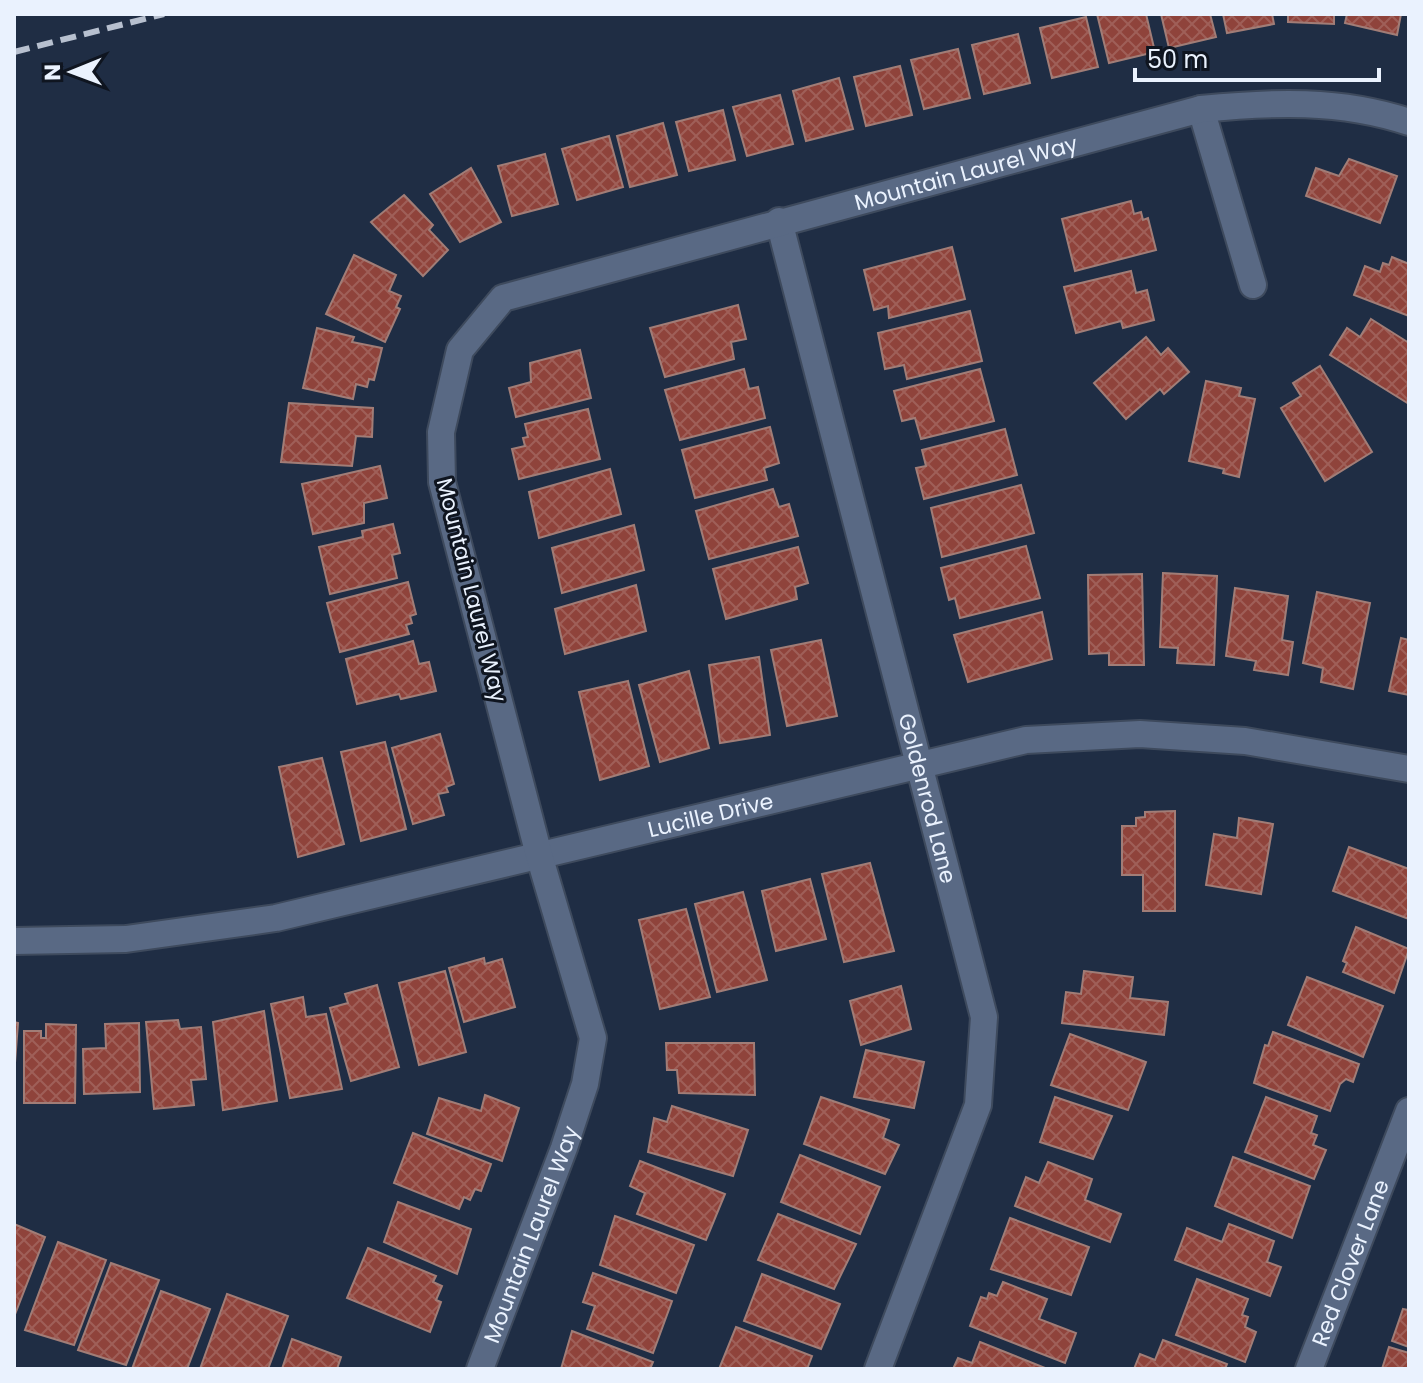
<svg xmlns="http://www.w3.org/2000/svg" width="1423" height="1383" viewBox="0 0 1423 1383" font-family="Poppins,sans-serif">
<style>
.building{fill:url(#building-cross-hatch);stroke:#a17d77;stroke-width:2}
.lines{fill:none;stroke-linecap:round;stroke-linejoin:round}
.street-casing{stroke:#3e4a5d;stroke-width:30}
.street{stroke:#596984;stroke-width:26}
.rail{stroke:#b7c0cf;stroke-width:6;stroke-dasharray:16 8;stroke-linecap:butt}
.labels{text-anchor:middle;stroke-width:6;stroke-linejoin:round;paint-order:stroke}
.street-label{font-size:22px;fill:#eaf2fe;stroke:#0f1520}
</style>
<defs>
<pattern id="building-cross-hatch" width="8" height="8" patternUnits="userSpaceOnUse" patternTransform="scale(2)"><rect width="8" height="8" fill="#8f433b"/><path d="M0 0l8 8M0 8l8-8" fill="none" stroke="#9f5f58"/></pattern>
</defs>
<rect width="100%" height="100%" fill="#1f2d44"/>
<g class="building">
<path d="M1097,14H1146L1155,52L1109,63Z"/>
<path d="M1161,14H1210L1216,37L1169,48Z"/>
<path d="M1223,14H1272L1274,24L1227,33Z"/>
<path d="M1288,14H1334V24L1288,22Z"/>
<path d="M1347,14H1401L1397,35L1345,23Z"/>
<path d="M1086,17L1098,67L1052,78L1040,28Z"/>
<path d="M1018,34L1030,83L984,94L972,45Z"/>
<path d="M958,49L970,98L924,109L911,60Z"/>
<path d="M900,66L912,115L866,126L854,77Z"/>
<path d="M839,78L853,129L806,141L793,91Z"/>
<path d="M780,95L793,144L747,156L733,107Z"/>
<path d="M723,110L735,160L689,171L676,122Z"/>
<path d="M663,123L677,175L630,187L617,136Z"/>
<path d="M609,136L623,187L577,200L562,149Z"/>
<path d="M545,154L558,204L512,216L498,166Z"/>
<path d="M1349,159L1397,176L1380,223L1306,196L1316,168L1339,176Z"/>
<path d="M471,168L501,222L460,242L430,194Z"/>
<path d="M404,195L433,225L429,230L448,250L423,276L371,222Z"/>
<path d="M1131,201L1134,214L1141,212L1143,220L1148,218L1156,250L1075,271L1062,219Z"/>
<path d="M952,247L965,299L889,318L888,306L874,310L864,270Z"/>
<path d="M354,255L396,275L389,291L401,296L396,307L400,309L385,342L326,314Z"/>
<path d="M1392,257L1409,264V316L1354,295L1365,266L1380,272L1383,263L1389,265Z"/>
<path d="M1131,271L1136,293L1147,290L1154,320L1123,328L1121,321L1076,333L1064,287Z"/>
<path d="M738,305L746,339L731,342L734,359L665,377L650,328Z"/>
<path d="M970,311L982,361L907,379L904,365L885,369L878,333Z"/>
<path d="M1371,319L1409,343V404L1330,355L1347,328L1360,337Z"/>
<path d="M317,328L354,337L352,342L382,348L374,380L369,379L367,387L356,384L353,399L303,388Z"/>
<path d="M1146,337L1161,355L1168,348L1189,372L1164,394L1160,389L1126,419L1094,383Z"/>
<path d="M580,350L591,398L516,417L509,388L531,382L530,363Z"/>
<path d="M1320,366L1372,452L1325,481L1281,408L1301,396L1293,383Z"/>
<path d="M744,369L749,389L758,387L765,418L680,440L665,390Z"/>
<path d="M980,369L994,421L921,439L915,418L902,421L894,391Z"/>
<path d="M1206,381L1241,388L1239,396L1255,399L1239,477L1223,473L1224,469L1189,461Z"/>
<path d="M289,403L373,408L372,437L356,436L352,466L281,462Z"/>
<path d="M588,409L600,459L519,479L512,449L525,446L523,438L528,437L525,424Z"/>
<path d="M770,427L779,463L764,468L767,480L695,498L682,450Z"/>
<path d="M1005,429L1017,475L924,499L916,468L926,466L922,450Z"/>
<path d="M380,466L387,498L364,503V523L313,534L302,484Z"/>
<path d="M610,469L621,514L539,538L529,492Z"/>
<path d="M1021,485L1034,533L942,557L931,508Z"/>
<path d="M773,489L779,507L789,504L798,536L709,559L696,511Z"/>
<path d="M393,524L400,553L392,555L397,578L330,594L319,547L363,537L362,531Z"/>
<path d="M634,525L644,570L562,593L552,548Z"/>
<path d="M1026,546L1040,598L960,618L955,598L949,600L941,568Z"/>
<path d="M798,547L808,583L795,587L797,599L726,619L713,569Z"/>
<path d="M1163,573L1217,576L1214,665L1177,663L1178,648L1160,647Z"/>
<path d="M1142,574L1144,665H1109V653L1089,654L1088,575Z"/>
<path d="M408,582L416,614L410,616L412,623L406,625L409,634L340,652L327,603Z"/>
<path d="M636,585L646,631L565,654L555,609Z"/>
<path d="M1235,588L1288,596L1282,640L1293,642L1288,675L1254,670L1256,661L1226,656Z"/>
<path d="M1317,592L1370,603L1353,689L1321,682L1323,668L1303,663Z"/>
<path d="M1042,612L1052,659L968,682L954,635Z"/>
<path d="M1401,638L1409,640V695L1389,691Z"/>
<path d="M821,640L837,716L787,726L771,650Z"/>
<path d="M413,641L419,664L429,662L436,691L401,699L399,694L357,704L346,659Z"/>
<path d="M759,657L770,735L720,743L709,665Z"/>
<path d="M689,671L709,748L660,762L639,685Z"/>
<path d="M628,681L649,766L600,780L579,692Z"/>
<path d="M440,734L454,784L446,787L448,792L438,794L444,815L413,824L392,748Z"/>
<path d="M385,742L406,829L361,841L341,752Z"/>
<path d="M322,758L344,844L298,857L279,767Z"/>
<path d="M1175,811V911H1143V875H1122V826H1136V818L1145,817V812Z"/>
<path d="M1239,818L1273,824L1261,894L1206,885L1214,834L1237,838Z"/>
<path d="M1349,847L1409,869V919L1333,891Z"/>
<path d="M870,863L894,951L844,962L822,874Z"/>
<path d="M810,879L826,939L776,951L762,891Z"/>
<path d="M743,892L767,980L717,992L695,904Z"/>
<path d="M686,909L710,997L660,1009L639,920Z"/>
<path d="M1356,927L1409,949L1394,993L1343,972L1347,963L1343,961Z"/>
<path d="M484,958L485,964L502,959L515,1007L464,1022L449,968Z"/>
<path d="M445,971L466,1052L419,1065L399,983Z"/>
<path d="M1084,971L1133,977L1130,998L1168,1002L1164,1035L1062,1023L1066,992L1081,994Z"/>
<path d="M1307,977L1383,1006L1363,1057L1288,1025Z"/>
<path d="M377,985L399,1067L351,1081L330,1008L348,1003L345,994Z"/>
<path d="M901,986L911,1029L861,1045L850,1001Z"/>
<path d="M303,997L306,1017L326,1014L342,1089L290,1098L271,1004Z"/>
<path d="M264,1011L277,1101L223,1110L213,1022Z"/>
<path d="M178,1020L180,1029L201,1027L206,1079L191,1080L194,1105L154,1109L146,1022Z"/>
<path d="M14,1022L18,1023L14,1076Z"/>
<path d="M139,1023L140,1092L84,1094L83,1049L106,1048L105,1024Z"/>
<path d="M46,1024L76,1025L75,1103H24V1031H41V1038H46Z"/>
<path d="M1273,1032L1359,1064L1353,1082L1346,1079L1340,1084L1330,1111L1254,1083L1265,1045L1268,1046Z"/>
<path d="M1070,1034L1146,1062L1128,1110L1051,1085Z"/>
<path d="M666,1043H754L755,1095L679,1093L677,1070H667Z"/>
<path d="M866,1050L924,1062L914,1108L854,1097Z"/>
<path d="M485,1095L519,1108L502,1161L427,1134L439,1098L481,1111Z"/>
<path d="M821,1097L889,1120L883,1138L899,1145L885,1174L804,1144Z"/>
<path d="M1055,1097L1112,1116L1093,1159L1040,1142Z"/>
<path d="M1266,1097L1317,1116L1311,1133L1317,1135L1313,1145L1326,1150L1314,1179L1245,1152Z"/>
<path d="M672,1106L748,1130L733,1176L648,1152L654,1118L667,1122Z"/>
<path d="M413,1133L491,1164L481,1191L475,1189L470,1200L464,1197L459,1209L394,1183Z"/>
<path d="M800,1155L880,1187L860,1234L781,1202Z"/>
<path d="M1233,1157L1310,1186L1292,1238L1215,1206Z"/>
<path d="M640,1161L725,1194L706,1240L637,1214L645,1193L630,1186Z"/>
<path d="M1048,1162L1092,1179L1085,1200L1121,1214L1110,1242L1015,1206L1026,1177L1039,1183Z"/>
<path d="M398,1202L471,1229L457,1274L384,1242Z"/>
<path d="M778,1214L856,1244L834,1289L758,1260Z"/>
<path d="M615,1216L694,1245L676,1293L600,1265Z"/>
<path d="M1010,1218L1089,1247L1071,1295L991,1269Z"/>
<path d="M14,1224L45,1237L14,1317Z"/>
<path d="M1229,1224L1274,1241L1267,1262L1281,1267L1270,1296L1175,1260L1187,1228L1222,1242Z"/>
<path d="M58,1242L106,1260L74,1345L25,1330Z"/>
<path d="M368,1248L436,1276L433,1282L442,1286L436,1300L441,1302L430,1332L347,1298Z"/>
<path d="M111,1263L159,1280L126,1365L78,1350Z"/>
<path d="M593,1273L672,1301L653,1353L587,1329L595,1306L583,1302Z"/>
<path d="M762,1274L840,1304L821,1349L744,1321Z"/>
<path d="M1197,1279L1248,1299L1242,1315L1248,1317L1245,1327L1256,1332L1245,1362L1176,1335Z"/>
<path d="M1003,1282L1047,1299L1039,1319L1076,1333L1065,1363L970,1326L981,1297L987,1299L989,1293L997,1296Z"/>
<path d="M161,1291L210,1309L187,1369H132Z"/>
<path d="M227,1294L288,1316L268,1369H200Z"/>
<path d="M1403,1309L1409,1310V1347L1392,1341Z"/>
<path d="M736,1327L812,1356L807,1369H719Z"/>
<path d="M572,1331L653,1362L650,1369H561Z"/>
<path d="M292,1339L341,1357L337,1369H282Z"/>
<path d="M1163,1340L1227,1364L1225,1369H1134L1140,1354L1155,1360Z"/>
<path d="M980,1342L1045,1368V1369H953L958,1358L972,1363Z"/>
<path d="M1389,1347L1409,1353V1369H1382Z"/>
</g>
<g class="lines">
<g class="street-casing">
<g id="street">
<path d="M1201,109L1253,285"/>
<path id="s1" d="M779,221L984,1017L978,1105L878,1369"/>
<path id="s2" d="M14,941L126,939L276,918L1026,740L1140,734L1245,741L1409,769"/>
<path id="s3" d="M480,1369L564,1148L585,1084L593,1038L539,855L442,482L441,432L460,350L503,298L1201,109C1272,102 1340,99 1409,122"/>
<path id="s4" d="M1309,1369L1409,1111"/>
</g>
</g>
<use href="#street" class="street"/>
<path class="rail" d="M14,52L164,14"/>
</g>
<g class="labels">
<g class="street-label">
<text dy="8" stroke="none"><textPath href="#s3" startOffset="1608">Mountain Laurel Way</textPath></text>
<text transform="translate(472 590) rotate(76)" y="8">Mountain Laurel Way</text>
<text dy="8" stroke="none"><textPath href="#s1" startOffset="596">Goldenrod Lane</textPath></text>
<text dy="8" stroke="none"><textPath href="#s2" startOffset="710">Lucille Drive</textPath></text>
<text dy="8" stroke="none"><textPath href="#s3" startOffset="144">Mountain Laurel Way</textPath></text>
<text dy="8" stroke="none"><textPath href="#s4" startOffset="114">Red Clover Lane</textPath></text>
</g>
</g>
<rect width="1423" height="1383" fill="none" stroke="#eaf2fe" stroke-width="32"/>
<g transform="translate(72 72) rotate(269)" stroke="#0f1520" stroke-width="6" paint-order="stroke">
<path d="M0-6L14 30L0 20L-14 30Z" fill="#eaf2fe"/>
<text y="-12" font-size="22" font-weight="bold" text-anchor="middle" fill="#eaf2fe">N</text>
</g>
<path d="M1135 68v12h244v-12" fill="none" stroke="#eaf2fe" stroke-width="4"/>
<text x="1147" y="68" font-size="24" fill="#eaf2fe" stroke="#0f1520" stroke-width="6" paint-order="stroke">50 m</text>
</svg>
